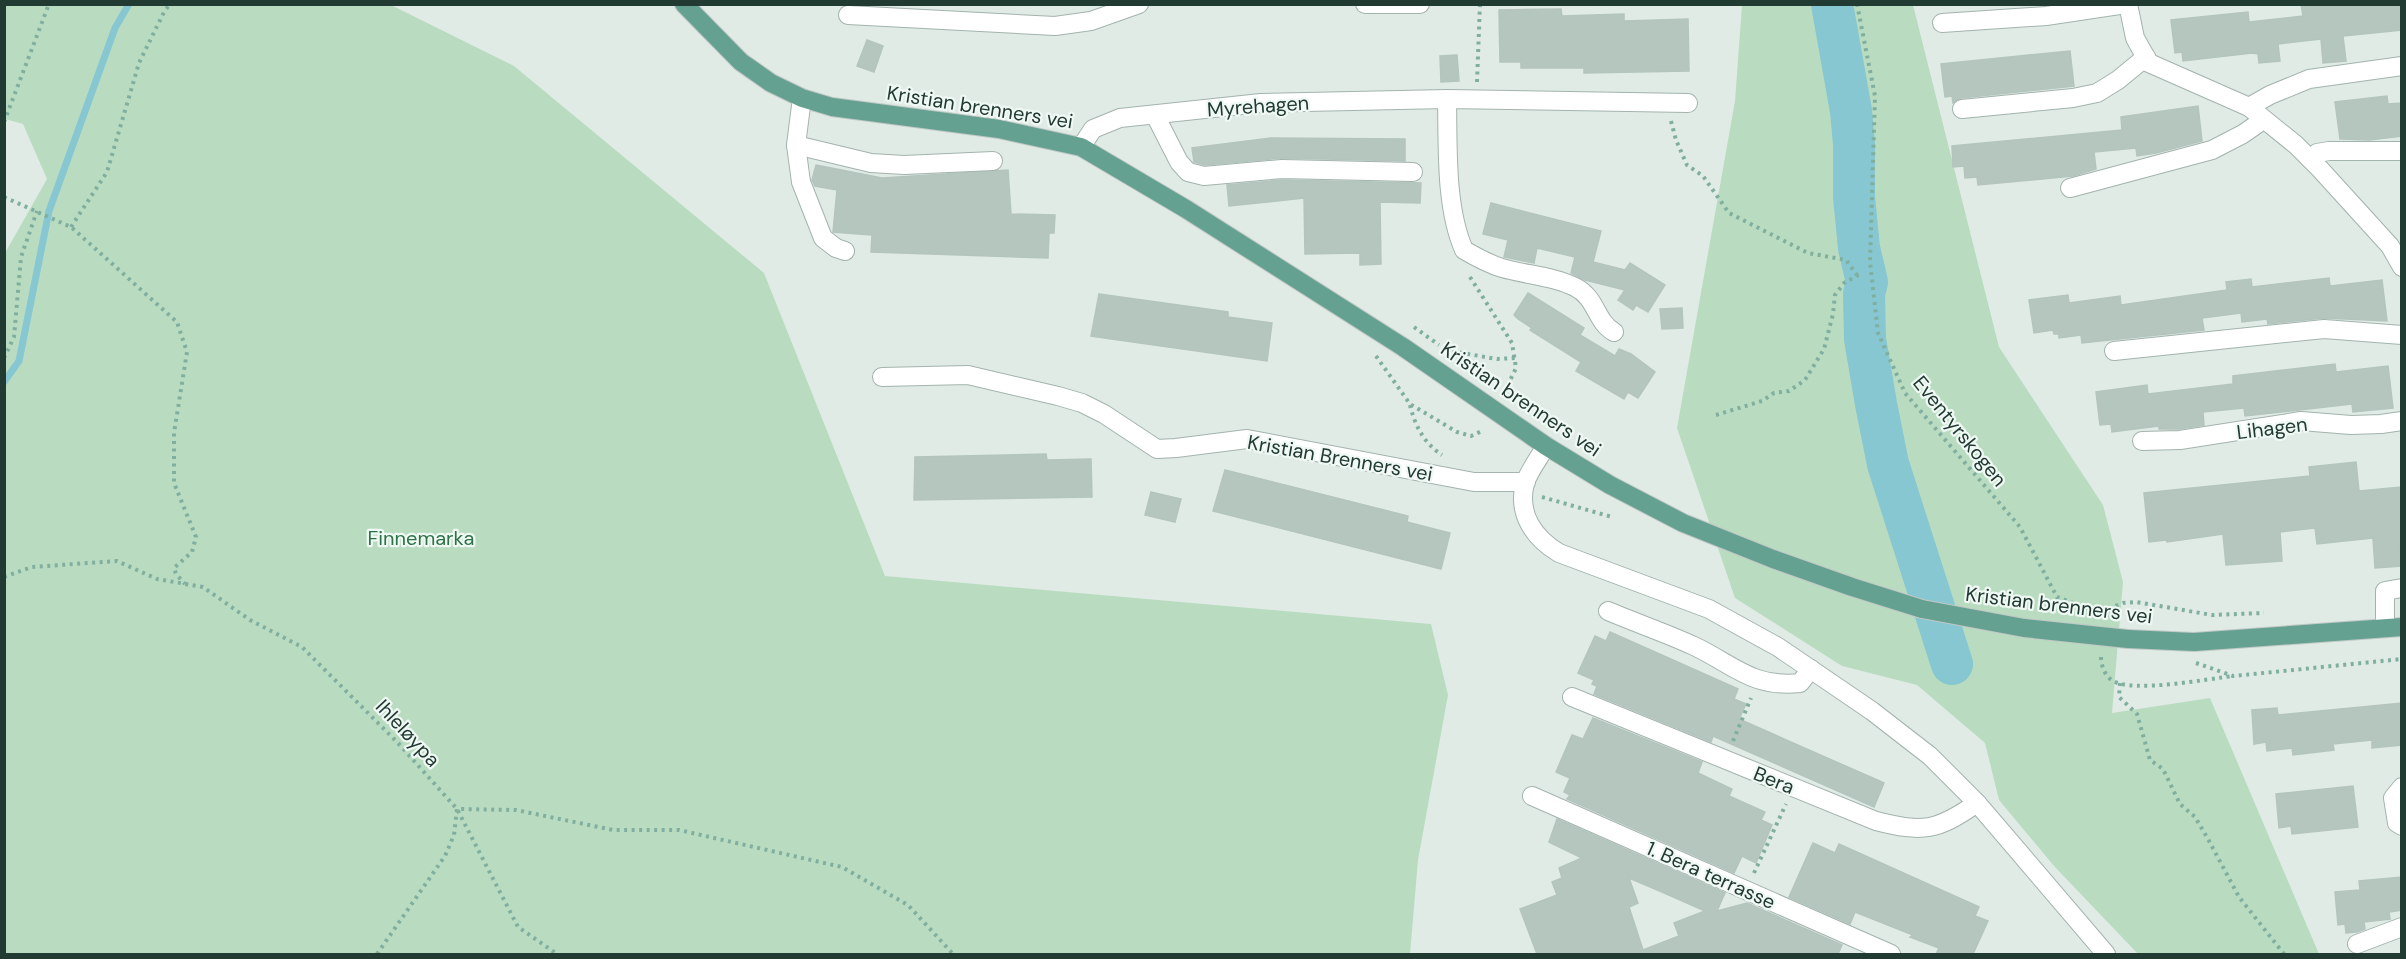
<svg xmlns="http://www.w3.org/2000/svg" width="2406" height="959" viewBox="0 0 2406 959" font-family="'DM Sans',sans-serif">
<style>
.green{fill:#b9dcc1}
.lines{fill:none;stroke-linecap:round;stroke-linejoin:round}
.stream{stroke:#87c7d1;stroke-width:7}
.river{stroke:#87c7d1;stroke-width:42}
.building{fill:#b5c6bf;stroke:#b3c5bd;stroke-width:1.5;fill-rule:evenodd}
.minor-casing{stroke:#a3b3ad;stroke-width:20}
.major-casing{stroke:#c1c8c6;stroke-width:20}
.path{stroke:#80af9f;stroke-width:4;stroke-dasharray:3 4.5;stroke-linecap:butt}
.minor{stroke:#fff;stroke-width:18}
.major{stroke:#64a190;stroke-width:18}
.major-bridge-casing{stroke:#c1c8c6;stroke-width:20;stroke-linecap:butt}
.major-bridge{stroke:#64a190;stroke-width:18}
.labels{text-anchor:middle;stroke-width:4.5;stroke-linejoin:round;paint-order:stroke}
.street-label{font-size:20px;fill:#213b33;stroke:#f0f8f4}
.park-label{font-size:20px;fill:#2b7244;stroke:#f0f8f4}
</style>
<rect width="100%" height="100%" fill="#e0ebe6"/>
<g class="green">
<path d="M5,4L391,5L514,66L764,273L885,576L1431,624L1448,695L1418,860L1410,954H5V253L47,179L23,124L5,119Z"/>
<path d="M1742,5H1913L1999,347L2103,505L2123,582L2112,713L2210,698L2319,954H2138L2054,866L1999,800L1985,743L1917,685L1842,666L1735,598L1677,428L1735,101Z"/>
</g>
<g class="lines">
<path class="stream" d="M4,382L19,361L49,211L115,28L129,4"/>
<path class="river" d="M1832,4L1851,111L1854,144V197L1859,248L1867,282L1864,294L1865,339L1876,404L1888,464L1952,664"/>
</g>
<g class="building">
<path d="M2301,4H2402V30L2343,36L2346,61L2323,63L2321,39L2278,44L2280,61L2259,63L2258,54L2252,53L2183,61L2182,52L2175,53L2171,20L2248,12L2249,22L2303,16Z"/>
<path d="M1561,9L1562,16L1624,14V21L1688,19L1689,71L1584,73V68H1521V62H1500L1499,10Z"/>
<path d="M867,40L883,46L874,72L857,66Z"/>
<path d="M2070,51L2074,86L1961,98L1953,103L1952,96L1945,97L1941,64Z"/>
<path d="M1457,55L1459,81L1441,82L1440,56Z"/>
<path d="M2387,96L2388,104L2402,103V136L2369,140L2340,139L2335,102Z"/>
<path d="M2198,106L2202,141L2156,153L2137,156L2136,148L2094,152L2096,169L2073,176L1978,185L1977,177L1965,178L1964,166L1953,167L1952,146L2122,130L2121,117Z"/>
<path d="M1271,138L1405,139V161L1282,158L1205,165L1194,162L1192,148Z"/>
<path d="M816,165L882,178L1008,170L1011,214L1055,215L1054,233H1049L1048,258L871,252L872,235L833,232L837,190L815,186L812,180Z"/>
<path d="M1282,180L1421,183L1420,203L1380,202L1381,264L1360,265V253L1305,254L1304,198L1229,206L1227,185Z"/>
<path d="M1491,203L1601,231L1593,262L1625,270L1630,263L1665,285L1648,312L1636,305L1633,310L1618,300L1625,290L1585,280L1571,273L1575,257L1537,248L1534,263L1504,257L1508,240L1483,234Z"/>
<path d="M2329,278L2330,286L2382,280L2387,321L2323,318L2268,324L2267,319L2242,322L2241,313L2202,318L2204,330L2082,343L2081,335L2059,338V334H2054L2053,330L2034,333L2029,300L2068,295L2069,303L2120,296L2121,305L2227,290L2226,282L2251,279L2252,287Z"/>
<path d="M1528,293L1584,328L1580,335L1615,356L1619,349L1631,354L1655,372L1638,398L1628,392L1624,399L1576,371L1581,362L1530,330L1532,328L1518,319L1514,315Z"/>
<path d="M1099,294L1228,312V317L1272,323L1267,361L1091,336Z"/>
<path d="M1682,308L1683,328L1662,329L1660,309Z"/>
<path d="M2335,364L2336,372L2388,366L2393,408L2353,412L2352,404L2245,416L2244,408L2203,412L2204,425L2179,429H2159V426L2112,432L2111,424L2100,425L2096,392L2147,385L2148,394L2233,384V376Z"/>
<path d="M1046,454L1047,460L1091,459L1092,497L914,500L915,457Z"/>
<path d="M2356,462L2359,491L2401,487V539H2399L2402,566L2375,568L2373,538L2317,544L2315,528L2280,532L2282,561L2226,565L2223,534L2167,542L2166,540L2149,542L2144,493L2310,476L2309,467Z"/>
<path d="M1225,470L1408,516L1407,522L1450,533L1441,569L1213,511Z"/>
<path d="M1151,492L1181,499L1175,522L1145,515Z"/>
<path d="M1610,632L1738,689L1734,699L1746,704L1739,719L1884,783L1874,807L1713,736L1711,742L1594,694L1597,686L1592,684L1594,680L1578,673L1595,636L1606,641Z"/>
<path d="M2402,703V745L2372,748V740L2333,744L2334,750L2293,755L2292,748L2267,751L2266,742L2254,744L2252,710L2277,708L2278,715Z"/>
<path d="M1593,718L1702,762L1698,773L1732,789L1729,796L1765,812L1761,820L1772,825L1756,863L1742,856L1734,873L1567,799L1570,795L1564,792L1570,778L1556,772L1572,735L1583,739Z"/>
<path d="M2353,786L2358,827L2292,834L2291,826L2279,828L2276,794Z"/>
<path d="M1557,819L1725,893L1717,911L1747,903L1842,945L1838,954H1537L1520,909L1557,895L1552,882L1562,878L1559,868L1582,858L1549,842ZM1629,878L1662,892L1705,911L1674,923L1679,936L1643,950L1629,907L1638,903Z"/>
<path d="M1813,843L1835,853L1839,844L1979,907L1975,916L1988,921L1973,954H1936L1939,948L1910,937L1913,935L1855,912L1850,924L1789,897Z"/>
<path d="M2402,877V910L2389,912L2390,919L2364,922L2365,929L2357,932L2346,933L2345,924L2338,925L2335,892L2360,890L2359,881Z"/>
</g>
<g class="lines">
<g class="minor-casing">
<g id="minor">
<path d="M1365,4H1420"/>
<path d="M2128,4L2135,38L2149,63L2249,107L2296,145L2320,169L2390,246L2402,267"/>
<path d="M848,15L1055,26L1091,21L1139,4"/>
<path d="M1942,23L2046,16L2126,4"/>
<path d="M802,98L796,145L801,182L823,238L836,248L845,251"/>
<path d="M1447,99C1448,146 1445,207 1464,250C1476,257 1489,264 1502,268C1526,275 1553,276 1575,287C1597,298 1595,321 1614,332"/>
<path d="M2249,107L2270,95L2309,79L2402,66"/>
<path d="M1962,109L2073,98L2097,93L2118,80L2146,57"/>
<path d="M1155,115L1179,162L1188,172L1204,176L1282,169L1413,172"/>
<path d="M796,145L871,163L904,165L993,161"/>
<path d="M1081,147L1093,129L1120,118L1261,103L1447,99L1688,103"/>
<path d="M2310,159L2317,153L2329,151H2402"/>
<path d="M2070,188L2212,150L2243,134L2263,120"/>
<path d="M2114,351L2324,329L2402,335"/>
<path d="M882,377L968,375L1058,396L1082,403L1104,414L1157,449L1176,448L1247,439L1474,482H1526"/>
<path d="M2142,441L2180,440L2301,421L2351,425L2381,424L2402,421"/>
<path d="M1546,446C1539,458 1529,471 1525,483C1517,514 1534,538 1559,553L1709,609L1778,647L1872,711L1930,756L1977,803L2106,954"/>
<path d="M1608,611C1636,623 1666,633 1694,646C1734,665 1752,688 1800,683L1811,669"/>
<path d="M2385,628V591L2402,588"/>
<path d="M1572,697L1876,821C1923,833 1937,831 1977,803"/>
<path d="M2402,787L2393,798L2397,823L2402,826"/>
<path d="M1532,796L1891,954"/>
<path d="M2357,944L2402,927"/>
</g>
</g>
<g class="major-casing">
<g id="major">
<path d="M684,4L741,62L771,83L802,98L832,107L999,129L1081,147L1186,209L1403,347L1546,446L1610,485L1683,523L1773,559L1852,587L1922,609"/>
<path d="M2128,639L2194,642L2402,627"/>
</g>
</g>
<g class="path">
<path d="M1857,4L1875,96L1870,262L1878,333L1905,393L2020,527L2057,597L2106,615"/>
<path d="M1477,82L1480,4"/>
<path d="M1671,121L1676,140L1687,165L1703,176L1729,213L1808,253L1846,260L1857,275"/>
<path d="M4,122L49,4"/>
<path d="M4,197L71,227L177,322L187,352L174,433V483L196,537L192,552L174,568L176,574L185,584"/>
<path d="M71,227L107,172L139,63L164,12L170,4"/>
<path d="M1470,277L1512,343L1516,368L1503,395"/>
<path d="M1414,327L1439,345"/>
<path d="M1445,350L1497,359L1515,358"/>
<path d="M1376,356L1410,404L1457,432L1471,436L1482,431"/>
<path d="M4,358L14,337L21,257L37,211"/>
<path d="M1410,405C1415,426 1424,443 1442,455"/>
<path d="M1716,415L1762,401L1774,393L1789,391L1805,380L1824,349L1833,314L1835,295L1844,283L1860,274"/>
<path d="M1542,497L1612,517"/>
<path d="M4,577L32,567L117,561L157,579L203,587L250,620L302,647L398,743L457,809L518,927L557,954"/>
<path d="M2106,617L2113,607L2123,603L2136,602L2212,615L2264,613"/>
<path d="M2101,657C2101,666 2105,676 2113,681C2134,693 2207,679 2233,676"/>
<path d="M2196,663L2233,676L2402,659"/>
<path d="M2120,683L2119,697L2137,714L2150,760L2163,769L2180,804L2195,817L2208,839L2239,897L2284,954"/>
<path d="M1733,741L1751,698"/>
<path d="M1754,873L1786,804"/>
<path d="M377,954L445,856L454,835L457,809L516,810L613,830H679L842,867L908,905L953,954"/>
</g>
<use href="#minor" class="minor"/>
<use href="#major" class="major"/>
<g class="major-bridge-casing">
<path id="major-bridge" d="M1922,609L2024,628L2128,639"/>
</g>
<use href="#major-bridge" class="major-bridge"/>
</g>
<g class="labels">
<g class="street-label">
<text transform="translate(1258 106) rotate(-4)" y="7">Myrehagen</text>
<text transform="translate(980 107) rotate(9)" y="7">Kristian brenners vei</text>
<text transform="translate(1521 399) rotate(34)" y="7">Kristian brenners vei</text>
<text transform="translate(2272 428) rotate(-7)" y="7">Lihagen</text>
<text transform="translate(1960 431) rotate(51)" y="7">Eventyrskogen</text>
<text transform="translate(1340 458) rotate(10)" y="7">Kristian Brenners vei</text>
<text transform="translate(2059 605) rotate(7)" y="7">Kristian brenners vei</text>
<text transform="translate(408 733) rotate(47)" y="7">Ihleløypa</text>
<text transform="translate(1774 780) rotate(22)" y="7">Bera</text>
<text transform="translate(1711 875) rotate(24)" y="7">1. Bera terrasse</text>
</g>
<g class="park-label">
<text x="421" y="545">Finnemarka</text>
</g>
</g>
<rect width="2406" height="959" fill="none" stroke="#213b33" stroke-width="12"/>
</svg>
